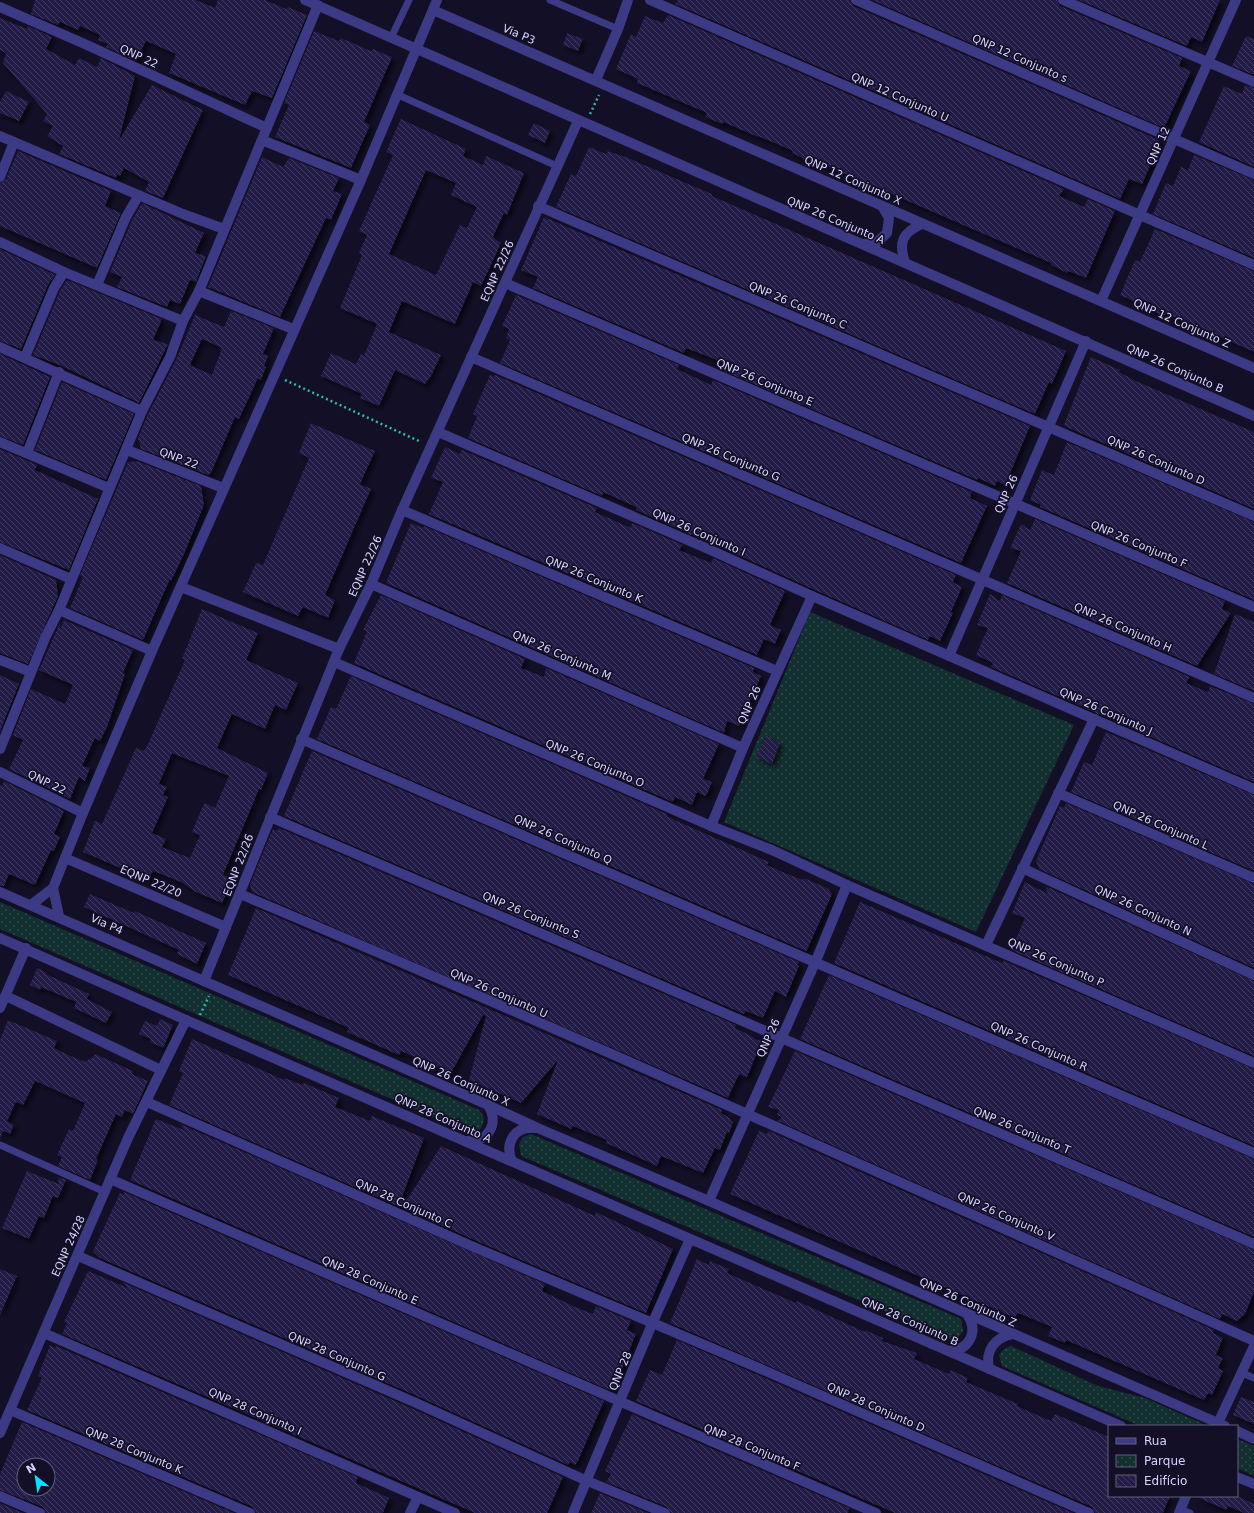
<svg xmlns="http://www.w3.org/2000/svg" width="1254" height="1513" viewBox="0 0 1254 1513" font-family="'DejaVu Sans',sans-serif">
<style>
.park{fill:url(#park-dots)}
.building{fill:url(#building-back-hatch);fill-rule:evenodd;filter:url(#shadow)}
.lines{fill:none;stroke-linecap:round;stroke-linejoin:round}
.path{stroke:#2fb8b0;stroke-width:2.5;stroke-dasharray:2 3;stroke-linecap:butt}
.service{stroke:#3d3a85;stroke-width:7}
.minor{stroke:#3d3a85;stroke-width:10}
.tertiary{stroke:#3d3a85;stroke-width:10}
.labels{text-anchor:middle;stroke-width:3.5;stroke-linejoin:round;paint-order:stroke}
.street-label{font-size:11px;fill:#d9d4ff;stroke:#130f26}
</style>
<defs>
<pattern id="park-dots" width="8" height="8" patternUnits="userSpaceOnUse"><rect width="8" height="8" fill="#12302f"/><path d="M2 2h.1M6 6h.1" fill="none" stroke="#344d4e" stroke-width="1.8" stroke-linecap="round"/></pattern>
<pattern id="building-back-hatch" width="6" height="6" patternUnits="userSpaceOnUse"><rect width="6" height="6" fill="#241b47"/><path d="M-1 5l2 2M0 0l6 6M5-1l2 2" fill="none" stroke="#433b63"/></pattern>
<filter id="shadow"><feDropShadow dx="3.5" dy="3.5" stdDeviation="2" flood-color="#0009"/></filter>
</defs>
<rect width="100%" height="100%" fill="#130f26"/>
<g class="park">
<path d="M810,612L1074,725L976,932L724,822Z"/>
<path d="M0,902L479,1110C486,1117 485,1125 478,1131H465L0,929Z"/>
<path d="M531,1134L961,1319L963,1331L958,1338L950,1339L521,1156L519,1144L523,1137Z"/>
<path d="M1011,1346L1098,1386L1145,1398L1208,1426H1140L1002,1366L999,1355L1004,1349Z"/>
<path d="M1237,1439L1254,1446V1476L1237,1468Z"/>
</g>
<g class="building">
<path d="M35,0H196L215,8L218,0H265L286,9L288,7L307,15L272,98L252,91L245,105L169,73L176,54L146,41L136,61L106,47L108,44L98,40L100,35L80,26L78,30L60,22L58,25L31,14Z"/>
<path d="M678,0H850L853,6L1159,140L1158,143L1160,144L1142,184L1129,179L1120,199L675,4Z"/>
<path d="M872,0H1057L1060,6L1182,58L1179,66L1191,71L1164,128Z"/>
<path d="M1079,0H1220L1202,42L1191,37L1187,46Z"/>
<path d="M668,15L1064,189L1059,196L1084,207L1088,199L1115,211L1086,278L1068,271L1067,273L1051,265V263L827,166L808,158L807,160L792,153L793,151L758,136V137L723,122L722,124L705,117L707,113L637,83L638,79L616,69L631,34L636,37L645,16L663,23Z"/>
<path d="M0,18L27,29L28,26L52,37L46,49L75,65L79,58L97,67L101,58L135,76L119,140L152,85L203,110L163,198L145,191L149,182L124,168L120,176L117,175L116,178L59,154L63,146L47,136L53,126L43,121L47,114L3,63L6,53L0,50Z"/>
<path d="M314,31L339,41L341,38L371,51L373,49L392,57L364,122L370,125L351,168L275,137L289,105L284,103Z"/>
<path d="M567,33L583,39L578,51L563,45Z"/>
<path d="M1246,36L1254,39V75L1232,66Z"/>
<path d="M1245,85L1254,88V167L1199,142L1224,86L1242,94Z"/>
<path d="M6,91L29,102L19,121L0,113V102Z"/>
<path d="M401,119L466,149L463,156L483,165L486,156L524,173L507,215L504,213L493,237L501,243L497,252L481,286L473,282L455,324L402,301L389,332L441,355L431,376L425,384L395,370L379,406L360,398L362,394L321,376L331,353L356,364L361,354L364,356L377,324L340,308L362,255L359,253L367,235L359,231L393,155L386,152ZM426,170L456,183L451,195L477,207L467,228L460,225L436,275L389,254Z"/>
<path d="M534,123L550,131L545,143L528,135Z"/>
<path d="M589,147L606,154L608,151L626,157L695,187L712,194V196L1066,351L1052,384L1049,382L1035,414L556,207L571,174L576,176Z"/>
<path d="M18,151L111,191L105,206L121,213L97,268L0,226V183L6,179Z"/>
<path d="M1194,155L1254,180V258L1153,214L1166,183L1173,186L1181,167L1188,170Z"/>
<path d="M262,157L283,167L289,158L339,178L333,191L342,194L331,220L326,218L280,317L208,287Z"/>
<path d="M142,203L204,233L195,253L206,256L196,282L190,280L180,304L170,300L167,307L117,287L122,277L110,272L132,220Z"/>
<path d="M544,217L1030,426L1005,485L997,481L995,486L978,478L977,480L719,369L722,362L686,348L684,353L533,288L538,277L521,270Z"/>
<path d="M1155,229L1254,271V352L1166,313L1164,316L1147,309L1148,308L1120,295L1135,260L1140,262Z"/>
<path d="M0,249L55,275L48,285L21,349L0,341Z"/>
<path d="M67,280L162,319L153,340L168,344L139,403L62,366L33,355L60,291Z"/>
<path d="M516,295L679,365L677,369L711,385L713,380L972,492L970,498L987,506L961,563L500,363L510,340L506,338L509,329L502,326Z"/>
<path d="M231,311L274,328L263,354L268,356L264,366L266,367L261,380L258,378L239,419L235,417L211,473L208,475L141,449L138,438L148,414L176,360L195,315L224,327ZM202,339L222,348L212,375L190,365Z"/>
<path d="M0,354L50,377L23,445L0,436Z"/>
<path d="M1091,357L1120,370L1119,372L1136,381L1254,432V509L1071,429L1064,425Z"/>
<path d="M490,375L494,377L495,375L956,575L953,582L962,587L951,612L953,613L940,641L930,636L928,640L815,590L718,546L719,543L694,533L692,535L636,510V507L603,492L602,496L468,438L477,416L473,414Z"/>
<path d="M62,382L134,414L106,480L35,450Z"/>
<path d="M311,423L375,451L360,484L371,489L325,595L335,600L328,618L303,607L298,616L243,592L256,563L263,565L309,458L299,453Z"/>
<path d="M1067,442L1254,522V600L1040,507L1041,505L1030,500L1042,470L1054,475Z"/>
<path d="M445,447L460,454L462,450L597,508L595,512L631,528L632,523L683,545L679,550L711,563L713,558L785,591L770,625L781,630L775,644L764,639L757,655L429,514L443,482L431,478Z"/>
<path d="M0,449L37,465L35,470L98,499L69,570L0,542Z"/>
<path d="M137,461L201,486L204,505L184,554L171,581L170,579L143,640L70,608L83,577L80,575L128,462Z"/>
<path d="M1035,519L1225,601L1222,609L1231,613L1197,666L1007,583L1021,551L1010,548L1021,524L1030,530Z"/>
<path d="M411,523L423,528L424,526L754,668L753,672L761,676L739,726L727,721L724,733L386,583Z"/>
<path d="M0,555L56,580L58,596L28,664L0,653Z"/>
<path d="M990,594L1000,601L1002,595L1190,677L1186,683L1208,692L1210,686L1254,704V782L991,667L993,663L976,655L988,628L977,625Z"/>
<path d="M381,595L525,659L521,668L544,677L546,668L719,744L703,779L712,782L707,794L705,796L697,792L692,805L675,797L673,802L356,664L354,663L367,631L363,630Z"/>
<path d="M202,609L258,633L246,660L298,683L286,710L275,705L265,729L232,714L217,748L268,773L261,790L259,789L223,875L233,879L222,903L196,892L181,882L153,871L148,880L83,852L95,821L102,824L136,748L144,751L149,742L185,660L182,659ZM172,753L229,776L215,808L205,803L202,808L192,832L200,835L190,858L162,847L166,839L152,833L168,797L163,795L167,787L159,784Z"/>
<path d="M1235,614L1254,622V691L1214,674Z"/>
<path d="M64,620L133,650L123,673L125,674L107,727L100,741L95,738L82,766L90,768L85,781L79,777L70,799L9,769L23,740L13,735L31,689L65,704L73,685L39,670L60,623V630Z"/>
<path d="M0,675L19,684L0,731Z"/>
<path d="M351,676L667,814V816L677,821L769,862L767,865L785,873L803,880L804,878L829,889L832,894L807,950L806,951L317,739L331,707L336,709Z"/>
<path d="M1106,732L1254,795V871L1071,792L1084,762L1092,765Z"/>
<path d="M766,736L780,743L772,764L756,757Z"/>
<path d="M312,751L799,962L797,965L799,966L786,997L775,991L763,1018L746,1011L744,1014L284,816Z"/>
<path d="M4,781L64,811L54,834L60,837L54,851L51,850L35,885L9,874L4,886H0V785L2,786Z"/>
<path d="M1066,803L1254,884V968L1039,869L1036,861L1060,806L1064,808Z"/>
<path d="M279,828L736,1025L735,1028L755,1038L754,1039L762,1041L747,1077L739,1074L728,1098L252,892L250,885L259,862L273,829L277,831Z"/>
<path d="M1025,882L1048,894L1045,886L1254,981V1056L1011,950L1025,918L1012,913Z"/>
<path d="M90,894L134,913L135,911L206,943L197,964L177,954L179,950L84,907Z"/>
<path d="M860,902L1002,963L1004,961L1254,1069V1146L834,963Z"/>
<path d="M256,908L722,1110L721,1113L728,1117L733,1123L729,1133L727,1132L720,1150L715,1148L703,1173L661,1156L657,1166L606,1143L607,1140L573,1126L571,1129L537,1114L558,1060L521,1103L469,1080L486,1016L483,1015L451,1073L401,1051L399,1055L347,1032L349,1028L228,975Z"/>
<path d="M37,968L47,973L46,974L89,994L87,999L112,1012L106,1023L74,1008L76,1002L41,987L40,990L30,985Z"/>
<path d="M829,975L1254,1159V1237L800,1039Z"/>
<path d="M160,1019L173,1025L163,1048L150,1042L151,1039L139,1034L145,1021L157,1026Z"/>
<path d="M8,1020L57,1041L54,1048L66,1054L85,1062L93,1057L95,1054L133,1071L132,1074L148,1081L133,1114L125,1110L122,1117L116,1114L96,1159L98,1160L90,1180L58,1166L62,1157L57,1155L69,1129L73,1131L85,1103L35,1081L23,1105L16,1102L7,1121L14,1125L10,1134L3,1131L0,1139V1040Z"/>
<path d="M192,1039L284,1080L285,1078L302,1085L304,1083L339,1098L335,1107L370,1121L372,1116L424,1138L402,1197L407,1200L441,1146L595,1216L596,1212L613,1220L673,1249L646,1313L479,1242L169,1105L183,1073L179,1071Z"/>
<path d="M795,1051L1254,1250V1292L1245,1314L1237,1321L1222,1314L1220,1319L778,1121L782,1117L777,1115L779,1110L768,1107Z"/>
<path d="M156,1119L184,1130L180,1124L545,1284L542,1291L575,1307L593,1314L596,1306L631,1321L627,1330L636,1334L614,1388L610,1387L609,1390L130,1180Z"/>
<path d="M759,1131L767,1134L769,1131L1214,1330L1213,1333L1223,1338L1216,1355L1223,1358L1218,1368L1223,1371L1212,1395L1208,1393L1204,1400L1066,1340L1065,1343L1048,1336L1052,1327L1018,1313L1015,1318L730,1194Z"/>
<path d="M27,1171L59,1184L58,1177L66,1180L58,1198L53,1196L44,1218L39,1216L29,1239L2,1228Z"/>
<path d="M124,1192L604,1401L578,1461L575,1465L570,1462L568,1465L417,1396L100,1258L93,1251L120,1193L123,1195Z"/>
<path d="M697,1259L709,1265L710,1261L729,1269L727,1273L796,1303L797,1301L865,1332V1330L883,1338L882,1341L917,1353L914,1359L949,1374L951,1370L968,1378L966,1382L1018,1404L1017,1406L1051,1421L1055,1414L1109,1437V1496H1170L1163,1513H1095L1092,1507L670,1323Z"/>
<path d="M0,1269L17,1276L0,1315Z"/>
<path d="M88,1271L128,1288L122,1282L411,1408L563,1477L547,1513H475L62,1334L67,1323L64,1322Z"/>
<path d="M677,1340L765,1378L1073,1513H895L636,1401L650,1370L662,1375Z"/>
<path d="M50,1345L55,1348L56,1346L358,1477L356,1483L389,1498L383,1513H256L253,1507L27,1410L42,1378L38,1376Z"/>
<path d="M1241,1397L1254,1402V1424L1233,1415Z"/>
<path d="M632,1414L849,1508L848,1513H671L667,1507L606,1482L611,1474L605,1471Z"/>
<path d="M22,1422L234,1513H46L43,1507L0,1490V1474ZM24,1465H48V1489H24Z"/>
<path d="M600,1493L648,1513H591Z"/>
<path d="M1195,1496H1237L1254,1504V1513H1244L1228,1506L1226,1510Z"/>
<path d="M0,1503L23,1513H0Z"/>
</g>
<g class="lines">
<g class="path">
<path d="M590,114L599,95"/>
<path d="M285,380L421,442"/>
<path d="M200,1015L209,996"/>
</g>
<g class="service">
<path d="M550,0L618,29"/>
<path d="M391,38L409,0"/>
<path d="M396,94L557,166"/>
<path d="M0,1145L105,1192"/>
<path d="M1242,1373L1254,1378"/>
<path d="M1180,1509L1190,1513"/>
</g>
<g class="minor">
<path d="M650,0L1254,265"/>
<path d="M856,0L1254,174"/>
<path d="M1063,0L1254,82"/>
<path d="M0,7L87,45L267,128"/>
<path d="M596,80L618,29L628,0"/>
<path d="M0,136L183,214L224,229"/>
<path d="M262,140L361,180"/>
<path d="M0,177L14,142"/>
<path d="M538,206L1254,516"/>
<path d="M0,242L64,272L183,321"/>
<path d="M505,283L1254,607"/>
<path d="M97,285L126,217L139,195"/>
<path d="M199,291L293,329"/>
<path d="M1101,301L1236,0"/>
<path d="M0,347L142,411"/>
<path d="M25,357L54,288L64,272"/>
<path d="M471,357L1254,698"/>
<path d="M438,432L706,548L812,596L1254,789"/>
<path d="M0,442L109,488"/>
<path d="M127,450L223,488"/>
<path d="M27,453L59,372"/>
<path d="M402,510L777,671"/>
<path d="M0,548L71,579"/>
<path d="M371,584L743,748"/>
<path d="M181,587L339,649"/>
<path d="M59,610L152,651"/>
<path d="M949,656L1086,341"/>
<path d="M0,660L31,672"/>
<path d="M334,662L711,826L772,850L847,885L1254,1063"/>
<path d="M301,739L1254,1153"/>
<path d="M0,749L45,638L59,610L142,411L170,357L183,321L199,291L318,5"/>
<path d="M0,772L83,813"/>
<path d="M1058,793L1254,878"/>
<path d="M270,817L582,951L1254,1244"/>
<path d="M711,826L743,748L812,596"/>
<path d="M65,858L226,927"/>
<path d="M1022,868L1254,975"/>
<path d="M240,894C581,1037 917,1190 1254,1341"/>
<path d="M986,945L1094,719"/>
<path d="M204,981L339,649L371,584L402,510L578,121"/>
<path d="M6,996L161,1070"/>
<path d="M0,1008L26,948"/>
<path d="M147,1102L476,1248L768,1372L1089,1513"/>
<path d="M110,1179L876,1513"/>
<path d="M709,1201L815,963L847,885"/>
<path d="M78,1256L414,1402L585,1480L665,1513"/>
<path d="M44,1333L455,1513"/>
<path d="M10,1410L250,1513"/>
<path d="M1218,1423L1254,1346"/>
<path d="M0,1433L128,1138L186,1020"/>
<path d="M0,1496L40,1513"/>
<path d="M410,1513L418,1497"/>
<path d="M573,1513L652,1324L690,1239"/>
<path d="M1179,1513L1186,1496"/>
</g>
<g class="tertiary">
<path d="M305,0L1254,416"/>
<path d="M433,10L1254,368"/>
<path d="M863,244L876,243L887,233L889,218L882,206"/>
<path d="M905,262C898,242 903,232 922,224"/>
<path d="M53,888L59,916"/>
<path d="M0,892L488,1105L540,1129L709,1201L1225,1426"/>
<path d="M31,905L53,888L83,813L152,651L361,180L437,0"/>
<path d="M0,938L186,1020L1121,1426"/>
<path d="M467,1141C488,1143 500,1123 488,1105"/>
<path d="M512,1161C504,1143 515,1125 536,1128"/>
<path d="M949,1351C970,1350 979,1331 967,1314"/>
<path d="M989,1369C985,1351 994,1338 1012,1334"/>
<path d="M1237,1431L1254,1439"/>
<path d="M1237,1477L1254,1484"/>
</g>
</g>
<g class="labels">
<g class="street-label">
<text transform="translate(519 34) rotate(23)" y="4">Via P3</text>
<text transform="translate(139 56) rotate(25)" y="4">QNP 22</text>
<text transform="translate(1020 58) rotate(24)" y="4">QNP 12 Conjunto s</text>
<text transform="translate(900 97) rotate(24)" y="4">QNP 12 Conjunto U</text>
<text transform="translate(1158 146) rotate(-66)" y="4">QNP 12</text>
<text transform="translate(853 180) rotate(24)" y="4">QNP 12 Conjunto X</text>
<text transform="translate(836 220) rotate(23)" y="4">QNP 26 Conjunto A</text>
<text transform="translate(497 271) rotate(-66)" y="4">EQNP 22/26</text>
<text transform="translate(798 305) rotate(23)" y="4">QNP 26 Conjunto C</text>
<text transform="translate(1182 323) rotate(24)" y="4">QNP 12 Conjunto Z</text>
<text transform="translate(1175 368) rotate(24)" y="4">QNP 26 Conjunto B</text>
<text transform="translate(765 382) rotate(23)" y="4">QNP 26 Conjunto E</text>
<text transform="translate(731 457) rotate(23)" y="4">QNP 26 Conjunto G</text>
<text transform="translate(179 458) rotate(21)" y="4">QNP 22</text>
<text transform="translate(1156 460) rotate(24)" y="4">QNP 26 Conjunto D</text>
<text transform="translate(1006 494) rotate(-66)" y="4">QNP 26</text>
<text transform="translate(699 532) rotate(24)" y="4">QNP 26 Conjunto I</text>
<text transform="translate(1139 544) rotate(23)" y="4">QNP 26 Conjunto F</text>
<text transform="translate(365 566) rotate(-66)" y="4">EQNP 22/26</text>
<text transform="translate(594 579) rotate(23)" y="4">QNP 26 Conjunto K</text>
<text transform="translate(1123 627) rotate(24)" y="4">QNP 26 Conjunto H</text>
<text transform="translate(562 655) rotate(24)" y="4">QNP 26 Conjunto M</text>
<text transform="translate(749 705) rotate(-66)" y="4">QNP 26</text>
<text transform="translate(1106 711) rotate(24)" y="4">QNP 26 Conjunto J</text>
<text transform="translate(595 763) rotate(23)" y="4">QNP 26 Conjunto O</text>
<text transform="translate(47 782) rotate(26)" y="4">QNP 22</text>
<text transform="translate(1161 825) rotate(24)" y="4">QNP 26 Conjunto L</text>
<text transform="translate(563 839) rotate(24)" y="4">QNP 26 Conjunto Q</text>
<text transform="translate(238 865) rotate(-69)" y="4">EQNP 22/26</text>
<text transform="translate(151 881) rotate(23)" y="4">EQNP 22/20</text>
<text transform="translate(1143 910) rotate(25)" y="4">QNP 26 Conjunto N</text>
<text transform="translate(531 915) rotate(23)" y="4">QNP 26 Conjunto S</text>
<text transform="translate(107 924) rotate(24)" y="4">Via P4</text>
<text transform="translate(1056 962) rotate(24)" y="4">QNP 26 Conjunto P</text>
<text transform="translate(499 993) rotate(24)" y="4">QNP 26 Conjunto U</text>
<text transform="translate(768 1038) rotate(-66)" y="4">QNP 26</text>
<text transform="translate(1039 1046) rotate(24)" y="4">QNP 26 Conjunto R</text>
<text transform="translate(461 1081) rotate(24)" y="4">QNP 26 Conjunto X</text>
<text transform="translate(443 1118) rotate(24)" y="4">QNP 28 Conjunto A</text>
<text transform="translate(1022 1130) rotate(23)" y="4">QNP 26 Conjunto T</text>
<text transform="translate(404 1203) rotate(24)" y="4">QNP 28 Conjunto C</text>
<text transform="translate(1006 1216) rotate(24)" y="4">QNP 26 Conjunto V</text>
<text transform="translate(68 1246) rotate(-66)" y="4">EQNP 24/28</text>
<text transform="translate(370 1280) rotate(24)" y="4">QNP 28 Conjunto E</text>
<text transform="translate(968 1302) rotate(24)" y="4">QNP 26 Conjunto Z</text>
<text transform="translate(910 1321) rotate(24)" y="4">QNP 28 Conjunto B</text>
<text transform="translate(337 1356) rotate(24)" y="4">QNP 28 Conjunto G</text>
<text transform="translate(620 1371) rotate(-67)" y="4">QNP 28</text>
<text transform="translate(876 1407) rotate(24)" y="4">QNP 28 Conjunto D</text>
<text transform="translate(255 1411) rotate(24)" y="4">QNP 28 Conjunto I</text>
<text transform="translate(752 1447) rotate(23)" y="4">QNP 28 Conjunto F</text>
<text transform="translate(134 1450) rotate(23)" y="4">QNP 28 Conjunto K</text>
</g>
</g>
<rect x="1108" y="1425" width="130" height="72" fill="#130f26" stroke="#625e7d"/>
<rect x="1116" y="1438" width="20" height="6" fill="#3d3a85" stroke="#625e7d"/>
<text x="1144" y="1445" font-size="12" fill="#d9d4ff">Rua</text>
<rect x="1116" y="1455" width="20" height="12" fill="url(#park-dots)" stroke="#625e7d"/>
<text x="1144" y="1465" font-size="12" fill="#d9d4ff">Parque</text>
<rect x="1116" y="1475" width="20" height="12" fill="url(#building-back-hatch)" stroke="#625e7d"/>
<text x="1144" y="1485" font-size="12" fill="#d9d4ff">Edifício</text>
<g transform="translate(36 1477) rotate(330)"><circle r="19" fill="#130f26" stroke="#625e7d"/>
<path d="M0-3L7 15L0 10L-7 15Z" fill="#00e5ff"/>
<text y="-6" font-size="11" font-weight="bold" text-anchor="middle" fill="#d9d4ff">N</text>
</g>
</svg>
